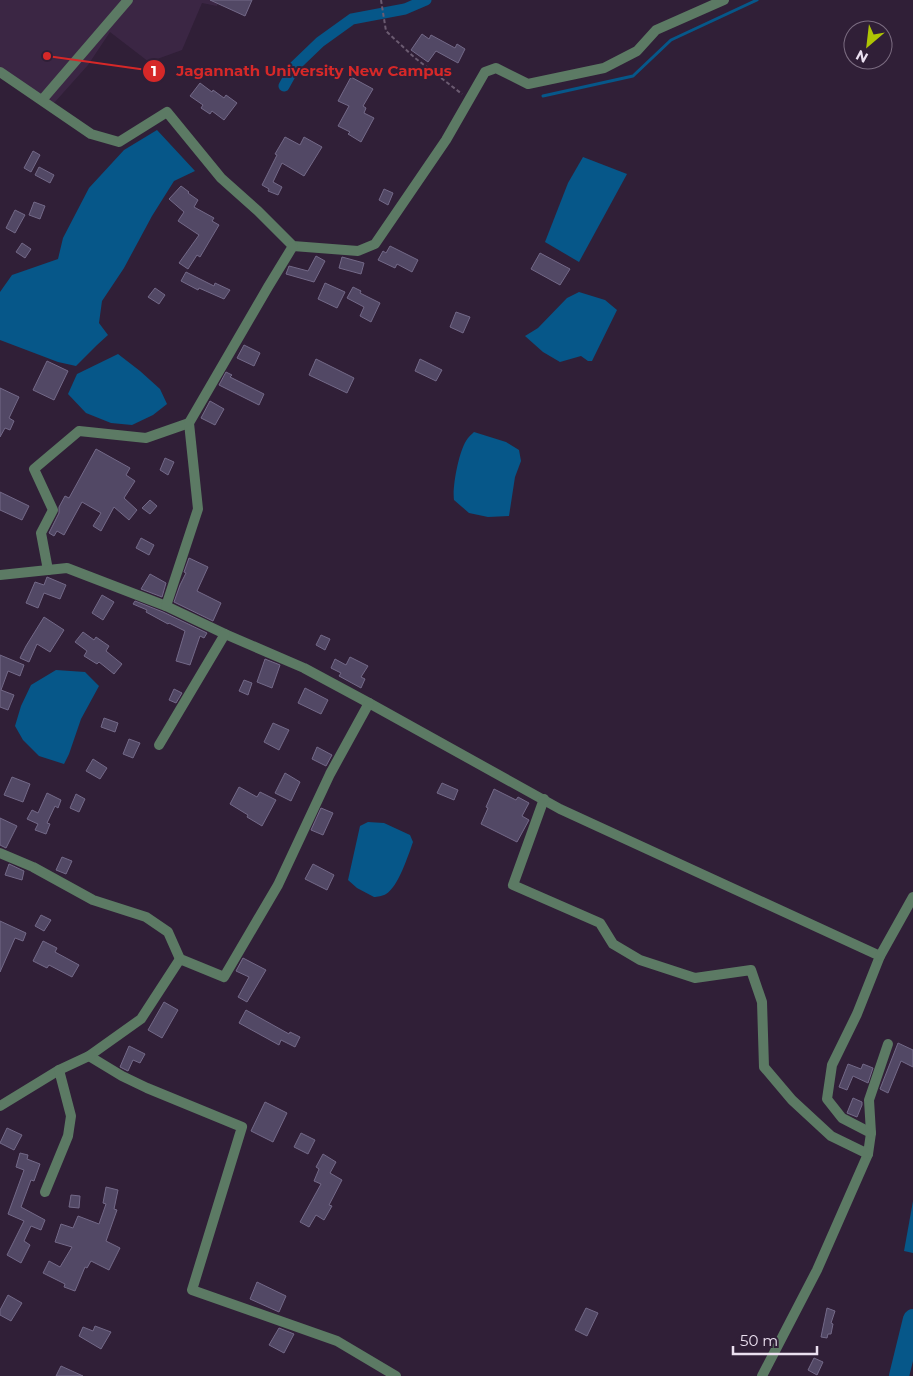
<svg xmlns="http://www.w3.org/2000/svg" width="913" height="1376" viewBox="0 0 913 1376" font-family="Montserrat,sans-serif">
<style>
.built{fill:#3b2644}
.water{fill:#065789}
.lines{fill:none;stroke-linecap:round;stroke-linejoin:round}
.stream{stroke:#065789;stroke-width:3}
.canal{stroke:#065789;stroke-width:11}
.river{stroke:#065789;stroke-width:20}
.building{fill:#524865;stroke:#736988}
.path{stroke:#6b5b71;stroke-width:2;stroke-dasharray:4 2.5;stroke-linecap:butt}
.minor{stroke:#5c7a64;stroke-width:10}
.leader{fill:none;stroke:#d62828;stroke-width:2}
.callout-dot{fill:#d62828;stroke:#301f37;stroke-width:2}
.mark-label{font-size:15px;text-anchor:middle;font-weight:bold;fill:#fff}
.callout-label{font-size:15px;text-anchor:middle;font-weight:bold;fill:#d62828;stroke:#301f37;stroke-width:4;stroke-linejoin:round;paint-order:stroke}
</style>
<rect width="100%" height="100%" fill="#301f37"/>
<path class="built" d="M0,0H219L217,6L202,3L182,50L149,62L110,32L88,65L54,103L0,77Z"/>
<g class="water">
<path d="M157,130L195,171L174,181L152,216L124,268L102,301L99,323L108,335L97,345L76,366L58,362L0,340V292L12,275L58,259L63,238L89,188L124,150Z"/>
<path d="M583,157L627,174L579,262L545,242L568,183Z"/>
<path d="M579,292L605,300L617,310L592,361H588L581,356L560,362L543,352L525,336L538,328L567,298Z"/>
<path d="M118,354L140,371L160,389L167,404L153,415L132,425L111,423L86,413L68,394L77,374Z"/>
<path d="M474,432L506,442L519,450L521,461L515,477L509,516L488,517L469,513L454,500C452,487 459,452 466,441C468,437 472,434 474,432Z"/>
<path d="M56,670L85,672L99,686L81,719L69,754L64,764L39,756L23,740L15,726L21,706L31,685Z"/>
<path d="M368,822L384,823L410,835L413,842C408,856 398,887 386,894C383,896 377,897 374,897L357,888L348,880L360,826Z"/>
<path d="M913,1201V1253L904,1251Z"/>
</g>
<g class="lines">
<path class="stream" d="M543,96L633,76L671,40L757,0"/>
<path class="canal" d="M284,86L295,66L320,42L352,19L405,9L426,0"/>
<path class="river" d="M899,1376L913,1319"/>
</g>
<g class="building">
<path d="M210,0H252L245,16Z"/>
<path d="M422,34L429,39L431,35L455,48L457,44L465,49L458,63L436,51L428,62L411,50Z"/>
<path d="M351,77L373,89L363,106L366,108L364,113L374,118L361,142L348,134L350,132L338,126L349,106L338,101Z"/>
<path d="M200,83L212,92L213,90L224,98L226,95L237,103L224,120L212,111L210,114L201,108L203,105L190,96Z"/>
<path d="M285,137L300,145L304,137L322,147L304,176L282,163L273,182L282,187L278,195L268,191L269,189L262,185L277,155L275,154Z"/>
<path d="M33,151L40,155L31,172L24,168Z"/>
<path d="M39,167L54,175L50,183L35,175Z"/>
<path d="M181,186L189,192L188,193L198,200L194,207L214,218L212,221L219,225L200,257L197,255L188,269L179,263L199,235L178,221L184,212L169,199Z"/>
<path d="M384,189L393,193L388,205L379,200Z"/>
<path d="M34,202L45,206L40,219L29,215Z"/>
<path d="M15,210L25,215L15,233L6,228Z"/>
<path d="M22,243L31,249L25,258L16,252Z"/>
<path d="M390,246L418,260L412,272L397,264L395,268L378,260L383,251L386,253Z"/>
<path d="M540,253L570,269L560,285L531,269Z"/>
<path d="M316,256L325,261L314,282L286,274L289,266L308,271Z"/>
<path d="M342,257L364,263L361,274L339,268Z"/>
<path d="M186,272L214,286L215,283L230,290L224,299L199,288L198,290L181,281Z"/>
<path d="M325,283L345,292L337,308L318,299Z"/>
<path d="M353,287L361,291L360,293L380,303L371,322L360,316L364,307L347,298Z"/>
<path d="M155,288L165,295L159,304L148,297Z"/>
<path d="M456,312L470,317L463,333L450,327Z"/>
<path d="M244,345L260,353L254,366L237,358Z"/>
<path d="M316,359L354,378L347,393L309,375Z"/>
<path d="M420,359L442,370L436,381L415,371Z"/>
<path d="M47,361L68,371L54,400L33,390Z"/>
<path d="M226,372L232,375L230,377L264,394L259,405L219,385Z"/>
<path d="M0,388L19,397L9,418L14,421L10,430L5,428L0,437Z"/>
<path d="M210,401L224,409L215,425L201,418Z"/>
<path d="M96,449L130,468L126,475L135,481L124,498L137,510L129,520L114,507L101,531L93,526L101,513L82,502L64,535L57,531L54,536L49,533L59,513V507L65,496L69,498Z"/>
<path d="M165,458L174,462L168,475L160,470Z"/>
<path d="M0,492L29,506L22,520L0,510Z"/>
<path d="M150,500L157,506L150,514L142,508Z"/>
<path d="M141,538L154,545L149,555L136,548Z"/>
<path d="M189,558L208,567L197,591L221,603L213,621L174,602L180,585L186,573L184,572Z"/>
<path d="M150,574L166,583L162,597L141,589Z"/>
<path d="M47,577L66,585L60,599L44,593L38,608L26,603L35,582L44,585Z"/>
<path d="M102,595L114,602L103,620L92,613Z"/>
<path d="M135,601L163,612L207,633L204,638L200,636L190,665L176,661L185,631L169,623L168,624L146,612L147,610L133,604Z"/>
<path d="M44,617L64,630L50,652L37,644L29,662L20,658L26,646Z"/>
<path d="M83,632L94,640L96,637L109,646L106,651L122,664L114,674L99,662L97,664L84,656L87,651L75,642Z"/>
<path d="M321,635L330,639L325,650L316,645Z"/>
<path d="M0,655L24,665L20,676L8,671L1,690L14,695L8,710L0,707Z"/>
<path d="M350,657L368,666L361,677L365,679L361,688L339,676L341,673L331,668L335,659L346,665Z"/>
<path d="M265,659L280,665L272,688L257,682Z"/>
<path d="M244,680L252,683L248,695L239,691Z"/>
<path d="M305,688L328,700L321,714L298,703Z"/>
<path d="M174,689L182,693L176,703L169,700Z"/>
<path d="M104,718L118,723L115,732L101,727Z"/>
<path d="M273,723L289,730L279,750L264,742Z"/>
<path d="M129,739L140,743L133,758L123,754Z"/>
<path d="M317,747L332,755L326,766L312,759Z"/>
<path d="M93,759L107,768L100,779L86,771Z"/>
<path d="M285,773L300,782L291,801L275,793Z"/>
<path d="M12,777L30,784L23,802L4,795Z"/>
<path d="M442,783L458,790L454,800L437,793Z"/>
<path d="M239,787L257,797L260,792L276,800L262,826L247,817L248,815L230,804Z"/>
<path d="M494,789L516,800L518,797L529,803L522,816L529,820L517,842L481,824L488,808L486,807Z"/>
<path d="M47,793L61,800L58,808L55,806L47,823L50,824L46,834L35,830L38,824L27,819L32,810L38,813Z"/>
<path d="M76,794L85,799L79,812L70,808Z"/>
<path d="M321,808L333,813L323,835L311,830Z"/>
<path d="M0,818L17,826L6,848L0,845Z"/>
<path d="M62,857L72,861L66,874L56,870Z"/>
<path d="M9,864L24,871L22,880L5,875Z"/>
<path d="M313,864L334,875L327,890L305,879Z"/>
<path d="M41,915L51,920L44,931L35,926Z"/>
<path d="M0,921L26,933L23,941L15,938L0,972Z"/>
<path d="M43,941L57,948L55,952L79,965L72,977L49,965L47,968L33,961Z"/>
<path d="M243,958L266,970L247,1002L238,997L249,977L236,971Z"/>
<path d="M164,1002L178,1010L162,1038L148,1030Z"/>
<path d="M246,1010L289,1034L290,1032L300,1037L295,1047L281,1040L279,1045L239,1023Z"/>
<path d="M898,1043L913,1050V1067L901,1061L888,1093L880,1089Z"/>
<path d="M129,1046L145,1054L140,1063L133,1060L128,1071L120,1067Z"/>
<path d="M848,1064L861,1069L863,1064L873,1068L868,1083L853,1076L847,1090L839,1087Z"/>
<path d="M853,1098L862,1102V1105L857,1117L847,1113Z"/>
<path d="M265,1102L287,1113L273,1142L251,1131Z"/>
<path d="M7,1128L22,1135L14,1150L0,1143Z"/>
<path d="M301,1133L315,1140L308,1154L294,1147Z"/>
<path d="M20,1153L28,1155L27,1159L40,1164L34,1181L31,1180L21,1207L45,1220L41,1230L31,1226L24,1241L30,1245L21,1263L7,1255L24,1221L8,1214L24,1170L16,1167Z"/>
<path d="M323,1154L336,1162L330,1173L342,1180L329,1205L332,1206L324,1220L316,1215L309,1227L300,1222L321,1184L314,1181L319,1169L316,1167Z"/>
<path d="M106,1187L118,1190L114,1209L117,1210L106,1241L120,1248L109,1270L91,1261L87,1268L85,1267L75,1291L64,1287L65,1284L43,1273L49,1261L60,1267L72,1247L55,1242L61,1224L73,1228L78,1216L99,1224L106,1204L103,1203Z"/>
<path d="M71,1195L80,1196L79,1208L69,1207Z"/>
<path d="M257,1282L286,1296L279,1312L250,1299Z"/>
<path d="M8,1295L22,1303L11,1321L0,1315V1310Z"/>
<path d="M586,1308L598,1313L587,1336L575,1330Z"/>
<path d="M827,1308L835,1311L831,1323L833,1324L831,1334H828L827,1338L821,1337Z"/>
<path d="M95,1326L111,1332L101,1349L79,1336L83,1327L93,1331Z"/>
<path d="M279,1328L294,1334L284,1353L269,1345Z"/>
<path d="M814,1358L823,1362L817,1375L808,1370Z"/>
<path d="M61,1366L83,1376H56Z"/>
</g>
<g class="lines">
<path class="path" d="M381,0L386,31L415,58L462,94"/>
<g class="minor">
<path d="M0,72L91,134L119,142L167,112L221,178L258,211L293,246L358,251L375,244L446,140L485,72L496,68L528,84L604,68L637,51L656,30L724,0"/>
<path d="M42,100L128,0"/>
<path d="M48,570L41,533L53,510L34,469L79,431L146,438L189,423"/>
<path d="M0,575L67,568L166,606L225,634L304,668L369,703L560,809L880,956L857,1014L832,1065L827,1099L842,1118L871,1133L868,1154L817,1270L762,1376"/>
<path d="M166,606L198,509L189,423L268,287L293,246"/>
<path d="M159,745L225,634"/>
<path d="M544,799L513,885L600,923L613,944L640,960L695,978L751,970L762,1002L764,1067L792,1100L831,1136L868,1154"/>
<path d="M0,853L33,867L93,900L146,917L168,932L180,959"/>
<path d="M880,956L913,897"/>
<path d="M89,1056L122,1076L147,1088L242,1127L192,1290L337,1341L396,1376"/>
<path d="M0,1106L59,1070L89,1056L141,1019L180,959L224,977L278,885L330,774L369,703"/>
<path d="M871,1133L869,1100L888,1044"/>
<path d="M45,1192L68,1136L71,1116L59,1070"/>
</g>
</g>
<path class="leader" d="M47 56L154 71"/>
<g class="callout-dot">
<circle cx="47" cy="56" r="5"/>
<circle cx="154" cy="71" r="12"/>
</g>
<g class="mark-label">
<text x="154" y="76">1</text>
</g>
<g class="callout-label">
<text x="314" y="76">Jagannath University New Campus</text>
</g>
<g transform="translate(868 45) rotate(208)"><circle r="24" fill="#301f37" stroke="#7b6c81"/>
<path d="M0-4L9 19L0 12L-9 19Z" fill="#afc504"/>
<text y="-8" font-size="14" font-weight="bold" text-anchor="middle" fill="#ebe0f0">N</text>
</g>
<path d="M733 1346v8h84v-8" fill="none" stroke="#ebe0f0" stroke-width="2.5"/>
<text x="740" y="1346" font-size="15" fill="#ebe0f0" stroke="#301f37" stroke-width="4" paint-order="stroke">50 m</text>
</svg>
